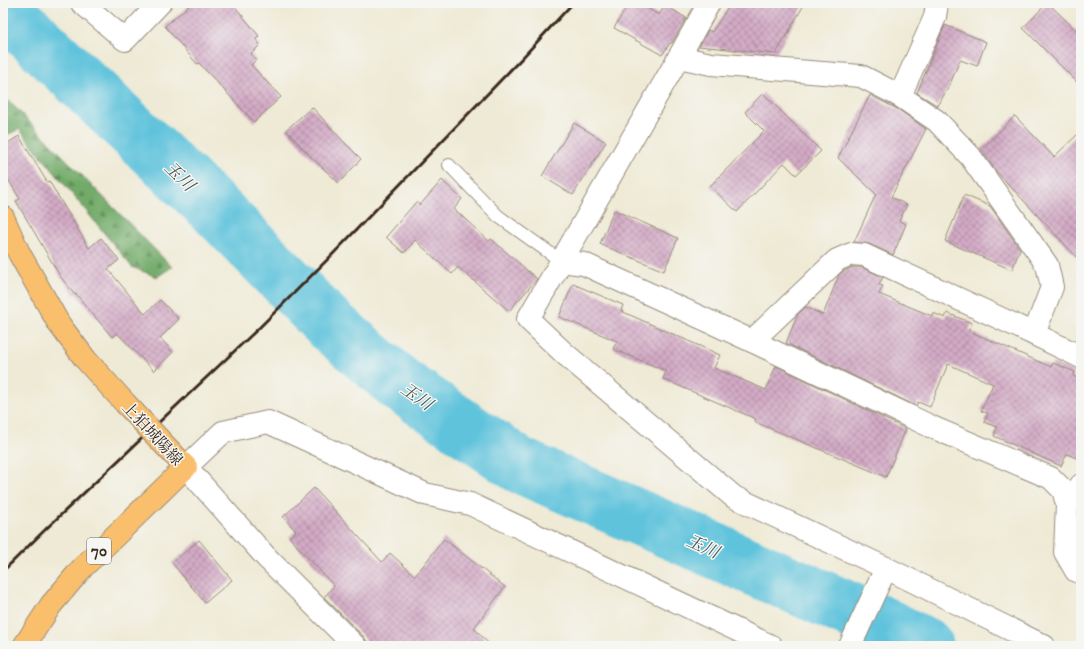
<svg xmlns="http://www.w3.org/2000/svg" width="1084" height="649" viewBox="0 0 1084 649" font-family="'IM FELL DW Pica','Noto Serif JP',serif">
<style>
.forest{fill:url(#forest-firs);stroke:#566a44}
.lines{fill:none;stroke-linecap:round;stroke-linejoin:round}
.river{stroke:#5ec3dc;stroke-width:56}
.building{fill:url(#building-cross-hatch)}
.lane-casing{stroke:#958a7a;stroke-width:14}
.street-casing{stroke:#958a7a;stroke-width:24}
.primary-casing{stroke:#958a7a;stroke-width:24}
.lane{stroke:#fff;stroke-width:12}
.street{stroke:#fff;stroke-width:22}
.primary{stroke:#f9bf6d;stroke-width:22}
.rail{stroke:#3b2a1e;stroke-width:3}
.primary-bridge-casing{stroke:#958a7a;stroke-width:24;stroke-linecap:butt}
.primary-bridge{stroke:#f9bf6d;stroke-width:22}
.labels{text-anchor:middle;stroke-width:3;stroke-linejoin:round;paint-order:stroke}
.shield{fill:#f6f6f2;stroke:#73675e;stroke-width:1}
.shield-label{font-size:15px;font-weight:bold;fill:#3b2a1e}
.street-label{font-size:16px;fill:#3b2a1e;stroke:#f6f6f2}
.water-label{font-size:17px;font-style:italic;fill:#465857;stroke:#f6f6f2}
</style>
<defs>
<pattern id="forest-firs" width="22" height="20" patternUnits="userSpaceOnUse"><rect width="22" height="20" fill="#72ab69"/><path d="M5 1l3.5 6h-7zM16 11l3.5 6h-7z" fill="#5f8b56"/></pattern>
<pattern id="building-cross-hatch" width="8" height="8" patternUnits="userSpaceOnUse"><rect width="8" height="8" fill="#d3aac6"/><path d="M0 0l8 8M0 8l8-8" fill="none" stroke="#ac8ba0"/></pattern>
</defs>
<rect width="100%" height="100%" fill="#f6f6f2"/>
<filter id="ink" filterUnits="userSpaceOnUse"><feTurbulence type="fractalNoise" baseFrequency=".025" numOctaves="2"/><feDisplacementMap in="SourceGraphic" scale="8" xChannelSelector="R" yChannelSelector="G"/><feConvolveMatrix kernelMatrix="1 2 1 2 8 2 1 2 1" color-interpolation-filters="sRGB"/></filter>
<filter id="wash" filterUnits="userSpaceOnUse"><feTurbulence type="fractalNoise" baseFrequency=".012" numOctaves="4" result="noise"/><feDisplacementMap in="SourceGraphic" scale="16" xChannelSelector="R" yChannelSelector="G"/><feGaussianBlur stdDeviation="0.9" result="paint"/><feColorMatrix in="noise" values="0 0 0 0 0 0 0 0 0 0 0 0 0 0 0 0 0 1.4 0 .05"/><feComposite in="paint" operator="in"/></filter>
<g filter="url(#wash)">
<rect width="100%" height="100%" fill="#efead5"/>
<path class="forest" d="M3,95L172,267L157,277L132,267L19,129L3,137Z"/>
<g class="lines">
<path class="river" d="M3,8L219,213L330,325L401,385L519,465L884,625L926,646"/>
</g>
<g id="blocks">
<g class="building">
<path d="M192,3H232L259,36L256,39L260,45L251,54L256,60L251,65L281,97L254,122L199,63L197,64L165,26Z"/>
<path d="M629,3H638L659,15L665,5L686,18L672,43H670L662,55L614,28Z"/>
<path d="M731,3H805L776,54L699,46L708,30L712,32Z"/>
<path d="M1047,3H1048L1081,35V86L1023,28Z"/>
<path d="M945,25L986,42L977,66L960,60L947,91H946L938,106L917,93Z"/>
<path d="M763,93L821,151L796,175L784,163L737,212L710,186L764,131L745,112Z"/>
<path d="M870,95L899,110L926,129L891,197L907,205L899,221L906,224L893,255L869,244L854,242L876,194L838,158Z"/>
<path d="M312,107L344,142L361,159L339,183L312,158L286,130Z"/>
<path d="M1015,116L1054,157L1081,131V262L996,171L981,149Z"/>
<path d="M574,123L606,142L573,195L542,176Z"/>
<path d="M19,136L47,182L49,181L89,248L101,238L119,260L108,269L145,314L160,300L179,319L160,338L173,352L154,371L117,333L112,337L76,294L75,295L60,276L16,201L20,199L3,171V146Z"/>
<path d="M442,180L462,199L454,209L489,241L491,239L537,279L509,311L458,267L452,274L415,240L404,253L386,237L416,202L420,205Z"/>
<path d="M964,195L990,206L1020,249L1012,270L945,241Z"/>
<path d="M614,210L678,238L664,271L600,244Z"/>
<path d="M853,267H861L883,277L879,285L883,286L879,294L932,316L933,313L945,318L947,313L972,323L969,330L976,334L1051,367L1053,363L1075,372L1073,376L1081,380V460L1067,454L1061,466L994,436L997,427L984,422L988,413L981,411L993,384L948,364L930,407L918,402L916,406L786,343L798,314L806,307L823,315L839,275L844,271Z"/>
<path d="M573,284L623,305L621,311L720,355L714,368L766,390L776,366L906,429L886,477L755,422L756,419L663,379L666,371L613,349L617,341L559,317Z"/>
<path d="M314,488L382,562L390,553L415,576L444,539L505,587L474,628L491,646H367V642L364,637L324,597L334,586L289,537L296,531L283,517Z"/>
<path d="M199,540L232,580L205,603L172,563Z"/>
</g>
</g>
</g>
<g filter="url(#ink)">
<use href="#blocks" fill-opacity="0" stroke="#958a7a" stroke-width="1"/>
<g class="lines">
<g class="lane-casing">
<path id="lane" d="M449,165L498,216L561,261"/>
</g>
<g class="street-casing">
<g id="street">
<path d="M82,3L125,40L160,3"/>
<path d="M709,3L679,57L528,319L565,354L734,497L886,568L1044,646"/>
<path d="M679,57L711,64L861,76L900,96L935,17L937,3"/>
<path d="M900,96L937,121L970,156L1047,265L1052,287L1034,334"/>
<path d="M561,261L584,264L752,341L932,427L1051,478L1063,490L1067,504L1065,552L1076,571"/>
<path d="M752,341L837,260L851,254L864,255L1034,334L1081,357"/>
<path d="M1067,504L1081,485"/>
<path d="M355,646L266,557L186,467L223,432L268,422L425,494L470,504L771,646"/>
<path d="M850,646L886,568"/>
</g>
</g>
<g class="primary-casing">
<g id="primary">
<path d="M3,217L19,253L59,324L86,360L125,403"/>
<path d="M24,646L51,605L83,567L186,467L174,455"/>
</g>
</g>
<use href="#lane" class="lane"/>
<use href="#street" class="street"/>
<use href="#primary" class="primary"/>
<path class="rail" d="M3,571L49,526L260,327L330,257L524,56L573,3"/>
<g class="primary-bridge-casing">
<path id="primary-bridge" d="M125,403L174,455"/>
</g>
<use href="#primary-bridge" class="primary-bridge"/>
</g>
</g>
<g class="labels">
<rect class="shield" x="87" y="538" width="24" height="26" rx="3"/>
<g class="shield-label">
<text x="99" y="556">70</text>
</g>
<g class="street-label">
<text transform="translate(153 433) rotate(47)" y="6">上狛城陽線</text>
</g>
<g class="water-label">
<text transform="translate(180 176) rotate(44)" y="6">玉川</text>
<text transform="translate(417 396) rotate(35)" y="6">玉川</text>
<text transform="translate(703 546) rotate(24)" y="6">玉川</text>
</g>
</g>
<rect width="1084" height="649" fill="none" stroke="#f6f6f2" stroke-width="16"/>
</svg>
